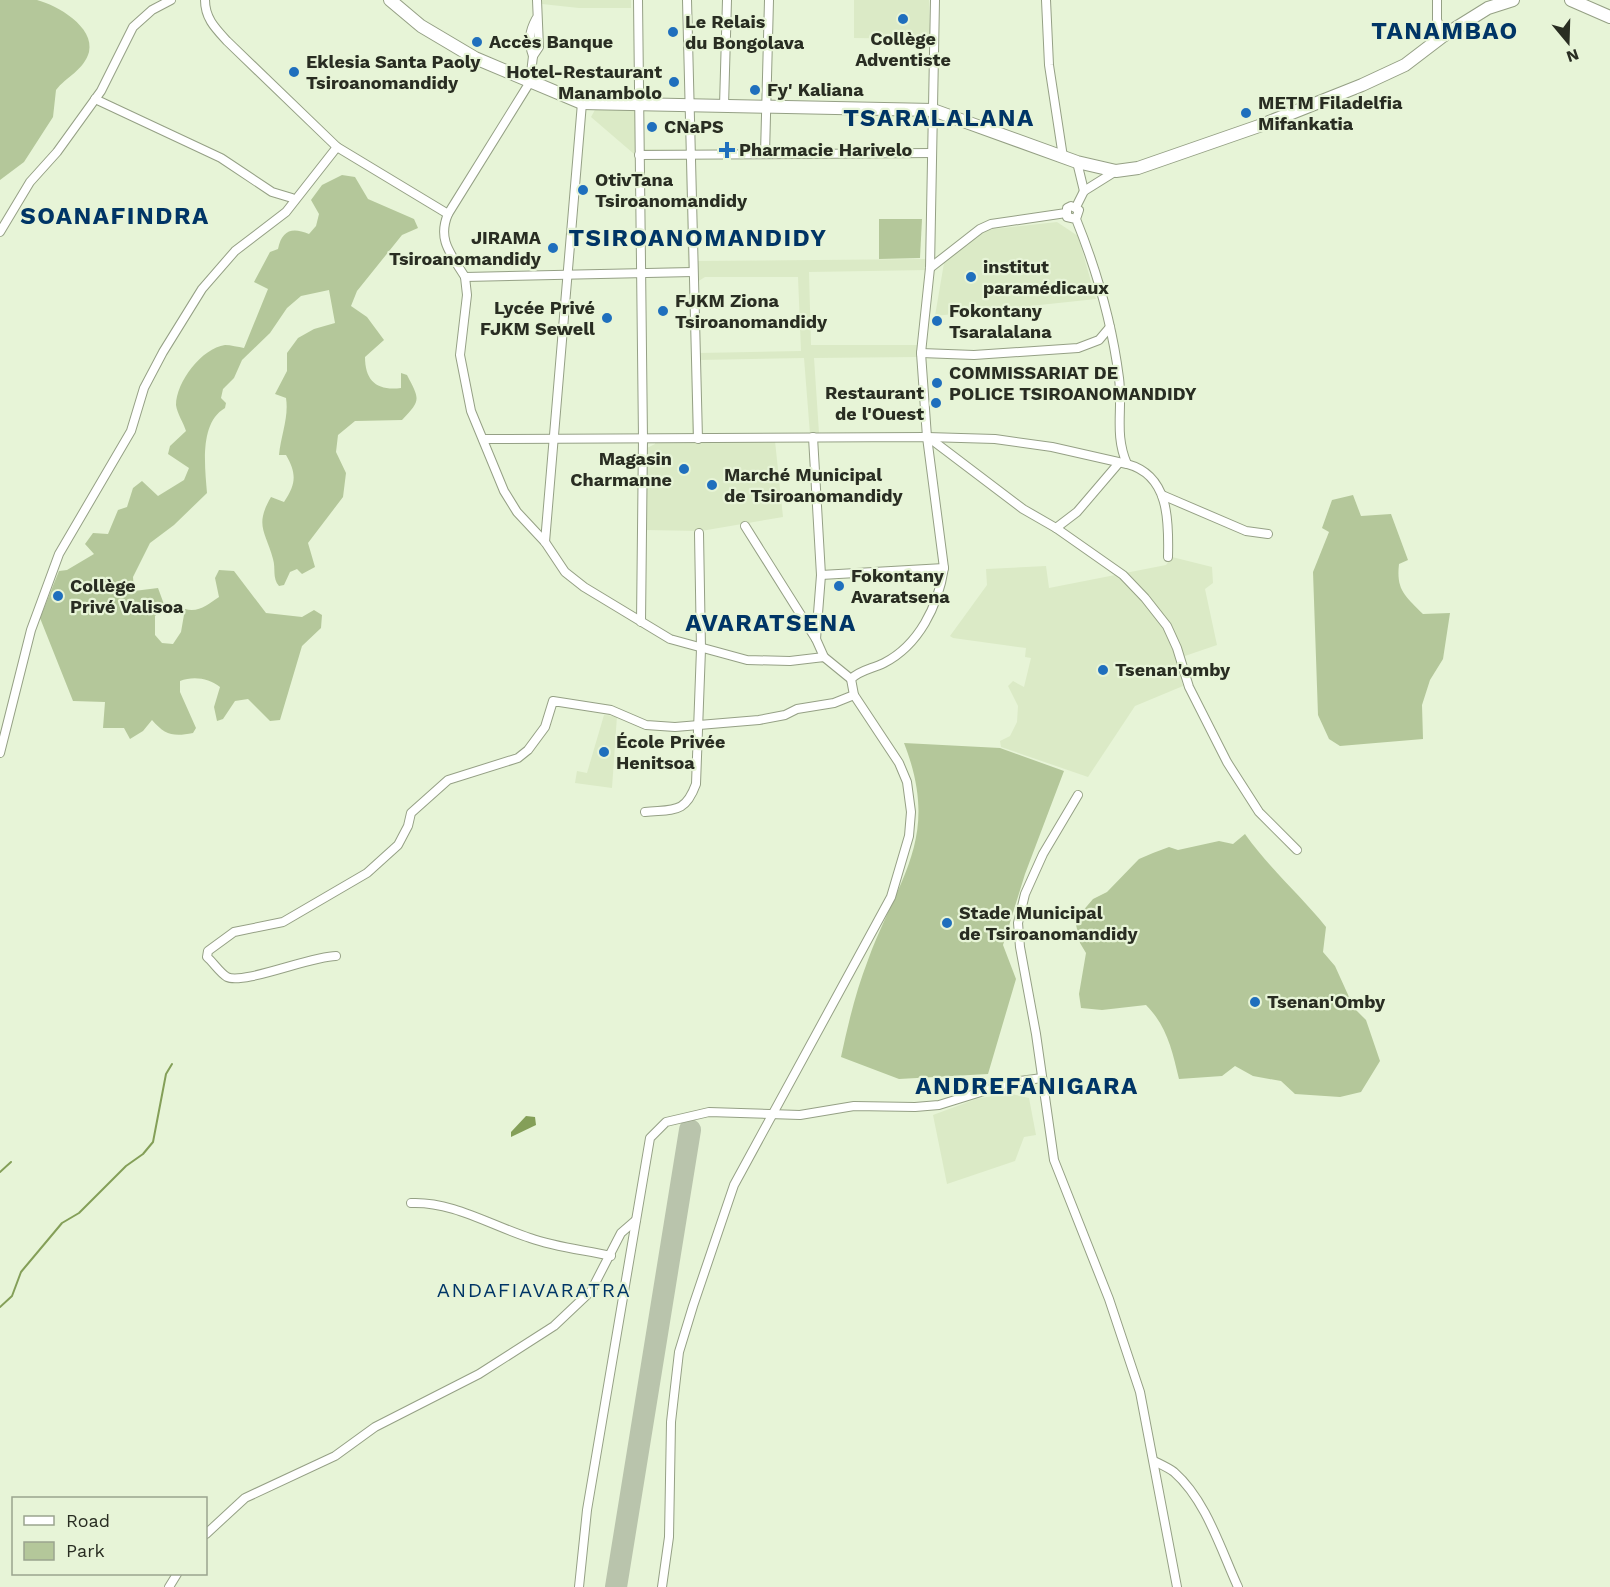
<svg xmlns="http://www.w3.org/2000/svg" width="1610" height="1587" viewBox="0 0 1610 1587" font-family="'Work Sans',sans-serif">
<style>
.built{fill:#dbeac6;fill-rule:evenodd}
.green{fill:#b4c79a}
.water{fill:#849f58}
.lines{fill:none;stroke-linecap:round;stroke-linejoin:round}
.stream{stroke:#849f58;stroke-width:2}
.taxiway{stroke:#b9c4ac;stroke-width:22}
.street-casing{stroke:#95a085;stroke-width:10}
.secondary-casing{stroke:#95a085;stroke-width:14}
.street{stroke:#fff;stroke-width:8}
.secondary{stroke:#fff;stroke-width:12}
.poi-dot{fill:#1f6fbd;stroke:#e7f4d7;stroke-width:2}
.labels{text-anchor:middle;stroke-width:4.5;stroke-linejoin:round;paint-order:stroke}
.poi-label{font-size:18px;font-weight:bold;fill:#292d22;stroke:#e7f4d7;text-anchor:start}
.neighbourhood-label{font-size:20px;letter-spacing:1.5px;fill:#003566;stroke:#e7f4d7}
.district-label{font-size:24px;font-weight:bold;letter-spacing:1.5px;fill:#003566;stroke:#e7f4d7}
</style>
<rect width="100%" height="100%" fill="#e7f4d7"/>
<g class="built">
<path d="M542,0H631V8H579L542,4Z"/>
<path d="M854,0H929L930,39L854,38Z"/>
<path d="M596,108L637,109V143L644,149L695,150L693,261L928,259V270L809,272L811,345H918L917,357L814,358L819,433L812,441H775L783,517L701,531L645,530L647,448L655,444V435L692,434L691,276H658V268L688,267L686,160H641L591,117ZM705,277H798L801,351L699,353L697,282ZM804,358L810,434L700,436L698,360Z"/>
<path d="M1057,222L1078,236L1096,299L935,316L944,263L985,230Z"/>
<path d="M1172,557L1212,567L1213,583L1205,589L1217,645L1176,659L1183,686L1135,706L1088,777L1001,747L1000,741L1010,736L1017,722L1018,706L1008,686L1013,681L1024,687L1031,658L1025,657L1026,648L953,638L950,636L987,585L986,569L1046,566L1049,588L1166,565Z"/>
<path d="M604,715L617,716L612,788L575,783L577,771L587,773Z"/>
<path d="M1008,1093L1029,1098L1036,1135L1024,1137L1015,1161L947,1184L933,1115L976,1099Z"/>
</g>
<g class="green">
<path d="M0,0C11,0 26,0 37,0C57,5 95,27 89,52C84,70 66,77 56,90L53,117L24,162L0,180Z"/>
<path d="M342,175L355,177L368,199L414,219L418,228L402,235L357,291L351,306L367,317L384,340L365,357C365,381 377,391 401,388V373L407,375C420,400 421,400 402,420L355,421L338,435L336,452L346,473L343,497L308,543L315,567L302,574L297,569L290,572L284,585L279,586C272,578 276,569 273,559C266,532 254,526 271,497L284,502C296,484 297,474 286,455H279C281,435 289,417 286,398L275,394L287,371V353L298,338L314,329L335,323L329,290L301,296L287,308L270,333L242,360L234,378L223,389L221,398L226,403L225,408C199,423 205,467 207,493L174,525L150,543L133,577L134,591L158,588L165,607L155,616V635L162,643L173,644L181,632L185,609C199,613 208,604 219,597L215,578L219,570L234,571L266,613L302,617L314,610L322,615L321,628L302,646L280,720L270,721L248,699L235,701L223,719L217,721L214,707L220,687C209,678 193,676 180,681V692L196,728L193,733C173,737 165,735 152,720L143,731L130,739L124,728H103L105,702L73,701L40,618L59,571L67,570L94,554L85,544L93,533L108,534L118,510L127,507L133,488L142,481L158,496L184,480L189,468L168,454L170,446L186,431C184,424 177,413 176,405C176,382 202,348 225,345C231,345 238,347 244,348L268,289L254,282L270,252L278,249C282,230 292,227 309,234L316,226L319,214L311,200L322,185Z"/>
<path d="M879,219H922L920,258L879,259Z"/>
<path d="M1353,495L1361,516L1391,514L1408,560L1399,564C1396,590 1405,596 1423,614L1450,613L1443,659L1430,680L1422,705L1423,739L1340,746L1329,739L1318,715L1313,572L1329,532L1322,528L1332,500Z"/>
<path d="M904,743L1000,748L1064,771L1025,874L1003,945L1016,979L988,1074L899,1079L841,1057C848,1024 856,991 868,960C899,876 941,838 904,743Z"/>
<path d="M1245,834C1269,868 1300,895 1326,927L1323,952L1335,966L1354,1008L1366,1020L1380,1061L1361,1092L1340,1097L1295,1094L1281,1081L1253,1076L1235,1066L1222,1076L1179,1079C1172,1050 1167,1026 1146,1005L1102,1010L1081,1008L1079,994L1086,953L1080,943L1075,920L1093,899L1107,892L1139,859L1153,853L1169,847L1178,850L1219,841L1233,844Z"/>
</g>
<path class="water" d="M526,1116L535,1117L536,1125L511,1137V1132Z"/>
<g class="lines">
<g class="stream">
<path d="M0,1172L11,1162"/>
<path d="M0,1307L12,1296L21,1272L62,1223L79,1213L126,1166L143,1154L153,1142L166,1074L172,1064"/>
</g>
<path class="taxiway" d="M616,1587L690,1130"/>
<g class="street-casing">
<g id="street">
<path d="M205,0C205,18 215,28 227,41L337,147L448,214"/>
<path d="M537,0L539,47L533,56L530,82L448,214C437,240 451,254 465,277L693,272"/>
<path d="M638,0L643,439L641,622"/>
<path d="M687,0L698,439"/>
<path d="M1046,0L1049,65L1063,157"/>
<path d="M1437,0V20L1443,36"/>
<path d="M533,56C528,42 529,32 536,19"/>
<path d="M95,99L221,158L272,192L292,198"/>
<path d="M724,106L727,0"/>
<path d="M765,154L769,0"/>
<path d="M639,155L932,153"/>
<path d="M1077,162L1084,191"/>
<path d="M1076,207L1084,191L1116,171"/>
<path d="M1076,219L1067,217V208L1071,206L1079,210L1076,219C1097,271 1112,323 1119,378C1123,410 1114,434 1127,464C1169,475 1169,520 1168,557"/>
<path d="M0,232L30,182L57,152L101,91L133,27L152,10L171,0"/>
<path d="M930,268L980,229L991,224L1066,213"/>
<path d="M465,277L467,295L460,355L471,411L504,491L517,512L545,542L565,572L584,587L670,639L747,660L790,661L824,657L851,679"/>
<path d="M921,353L974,355L1078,348L1099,340L1110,327"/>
<path d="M813,437L821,575L816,639L824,657"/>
<path d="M928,437L1023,509L1056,528L1123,575L1145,598L1167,626L1177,648L1189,687L1227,762L1259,812L1297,850"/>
<path d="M483,439L927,437L995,439L1052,447L1127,464"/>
<path d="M1162,495L1246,531L1268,534"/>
<path d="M745,526L816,639"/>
<path d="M1056,528L1077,512L1118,464"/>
<path d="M545,542L582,103"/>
<path d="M821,575L944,568"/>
<path d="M0,753L31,630L59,554L131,431L144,388L163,352L202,289L235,251L286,212L337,147"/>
<path d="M1078,795L1043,854L1025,894L1018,923L1020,947L1036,1034L1054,1160L1109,1299L1140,1392L1177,1587"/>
<path d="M645,812C674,809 685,814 696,784L701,649L699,533"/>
<path d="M336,956C311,956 243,985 227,977C220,973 213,962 207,957L208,951L234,932L283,922L367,873L398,845L408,826L411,813L448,780L518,758L528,750L545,727L553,701L611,710L646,725L675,727L759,720L785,715L797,709L834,703L854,695"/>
<path d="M411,1203C452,1201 492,1226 530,1238C555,1247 584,1250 611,1256"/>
<path d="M1154,1461C1160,1464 1169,1468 1174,1472C1206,1500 1221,1550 1238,1587"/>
<path d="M206,1534L245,1498L335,1456L375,1427L479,1374L554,1326L591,1291L621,1233L636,1220"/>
<path d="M169,1587L177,1574"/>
<path d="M579,1587L587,1510L650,1138L666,1122L709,1112L800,1115L854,1106L915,1107L939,1105L1013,1082L1042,1078"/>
<path d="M662,1587L669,1537L671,1422L679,1352L693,1306L734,1185L891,897L909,836L911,812L907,782L899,763L854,695L851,679C860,670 872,669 884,663C919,645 938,606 944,568L927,437L921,353L930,268L935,0"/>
</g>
</g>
<g class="secondary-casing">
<g id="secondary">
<path d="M390,0L421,26L475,58L582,103L933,110L1077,162L1116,171L1138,168L1259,126L1362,85L1405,65L1443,36L1488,8L1513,0"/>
<path d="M1571,0L1610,17"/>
</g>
</g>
<use href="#street" class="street"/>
<use href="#secondary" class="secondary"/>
</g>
<g class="poi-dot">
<circle cx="903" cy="19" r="6"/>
<circle cx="673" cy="32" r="6"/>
<circle cx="477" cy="42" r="6"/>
<circle cx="294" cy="72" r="6"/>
<circle cx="674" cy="82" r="6"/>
<circle cx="755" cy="90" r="6"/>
<circle cx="1246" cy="113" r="6"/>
<circle cx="652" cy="127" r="6"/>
<path d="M724 141h6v6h6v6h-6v6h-6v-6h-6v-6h6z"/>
<circle cx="583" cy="190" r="6"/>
<circle cx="553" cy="248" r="6"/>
<circle cx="971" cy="277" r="6"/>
<circle cx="663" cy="311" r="6"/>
<circle cx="607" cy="318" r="6"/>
<circle cx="937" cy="321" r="6"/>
<circle cx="937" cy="383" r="6"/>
<circle cx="936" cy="403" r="6"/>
<circle cx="684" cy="469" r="6"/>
<circle cx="712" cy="485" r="6"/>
<circle cx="839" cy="586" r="6"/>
<circle cx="58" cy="596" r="6"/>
<circle cx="1103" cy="670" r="6"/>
<circle cx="604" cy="752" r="6"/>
<circle cx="947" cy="923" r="6"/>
<circle cx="1255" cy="1002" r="6"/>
</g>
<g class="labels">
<g class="poi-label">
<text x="685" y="28">Le Relais<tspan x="685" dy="21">du Bongolava</tspan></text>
<text x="903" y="45" text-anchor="middle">Collège<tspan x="903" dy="21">Adventiste</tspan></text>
<text x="489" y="48">Accès Banque</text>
<text x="306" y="68">Eklesia Santa Paoly<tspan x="306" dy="21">Tsiroanomandidy</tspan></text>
<text x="662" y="78" text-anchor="end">Hotel-Restaurant<tspan x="662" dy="21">Manambolo</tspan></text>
<text x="767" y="96">Fy' Kaliana</text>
<text x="1258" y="109">METM Filadelfia<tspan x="1258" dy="21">Mifankatia</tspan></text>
<text x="664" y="133">CNaPS</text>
<text x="739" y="156">Pharmacie Harivelo</text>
<text x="595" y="186">OtivTana<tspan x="595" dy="21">Tsiroanomandidy</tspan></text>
<text x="541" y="244" text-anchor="end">JIRAMA<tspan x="541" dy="21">Tsiroanomandidy</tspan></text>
<text x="983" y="273">institut<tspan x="983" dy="21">paramédicaux</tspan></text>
<text x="675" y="307">FJKM Ziona<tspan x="675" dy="21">Tsiroanomandidy</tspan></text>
<text x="595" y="314" text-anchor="end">Lycée Privé<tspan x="595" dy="21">FJKM Sewell</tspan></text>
<text x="949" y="317">Fokontany<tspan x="949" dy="21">Tsaralalana</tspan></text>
<text x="949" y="379">COMMISSARIAT DE<tspan x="949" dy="21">POLICE TSIROANOMANDIDY</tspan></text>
<text x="924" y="399" text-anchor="end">Restaurant<tspan x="924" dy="21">de l'Ouest</tspan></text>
<text x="672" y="465" text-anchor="end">Magasin<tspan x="672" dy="21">Charmanne</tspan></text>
<text x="724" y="481">Marché Municipal<tspan x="724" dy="21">de Tsiroanomandidy</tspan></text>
<text x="851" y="582">Fokontany<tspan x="851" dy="21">Avaratsena</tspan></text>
<text x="70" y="592">Collège<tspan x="70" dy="21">Privé Valisoa</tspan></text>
<text x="1115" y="676">Tsenan'omby</text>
<text x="616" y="748">École Privée<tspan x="616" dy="21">Henitsoa</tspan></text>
<text x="959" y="919">Stade Municipal<tspan x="959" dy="21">de Tsiroanomandidy</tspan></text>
<text x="1267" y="1008">Tsenan'Omby</text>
</g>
<g class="neighbourhood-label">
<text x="534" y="1297">ANDAFIAVARATRA</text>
</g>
<g class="district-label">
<text x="1445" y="39">TANAMBAO</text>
<text x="939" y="126">TSARALALANA</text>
<text x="115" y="224">SOANAFINDRA</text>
<text x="698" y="246">TSIROANOMANDIDY</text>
<text x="771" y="631">AVARATSENA</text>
<text x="1027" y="1094">ANDREFANIGARA</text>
</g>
</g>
<rect x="12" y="1497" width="195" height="78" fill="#e7f4d7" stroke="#9ba48f" stroke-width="1.5"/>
<rect x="24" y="1516" width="30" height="9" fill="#ffffff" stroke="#9ba48f" stroke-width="1.5"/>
<text x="66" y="1527" font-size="18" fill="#292d22">Road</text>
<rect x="24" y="1542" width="30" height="18" fill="#b4c79a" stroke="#9ba48f" stroke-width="1.5"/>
<text x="66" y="1557" font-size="18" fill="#292d22">Park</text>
<g transform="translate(1568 42) rotate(161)" stroke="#e7f4d7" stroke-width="4.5" paint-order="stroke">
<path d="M0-4.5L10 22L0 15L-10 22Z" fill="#292d22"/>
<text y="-9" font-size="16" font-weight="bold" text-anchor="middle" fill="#292d22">N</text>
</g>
</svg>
